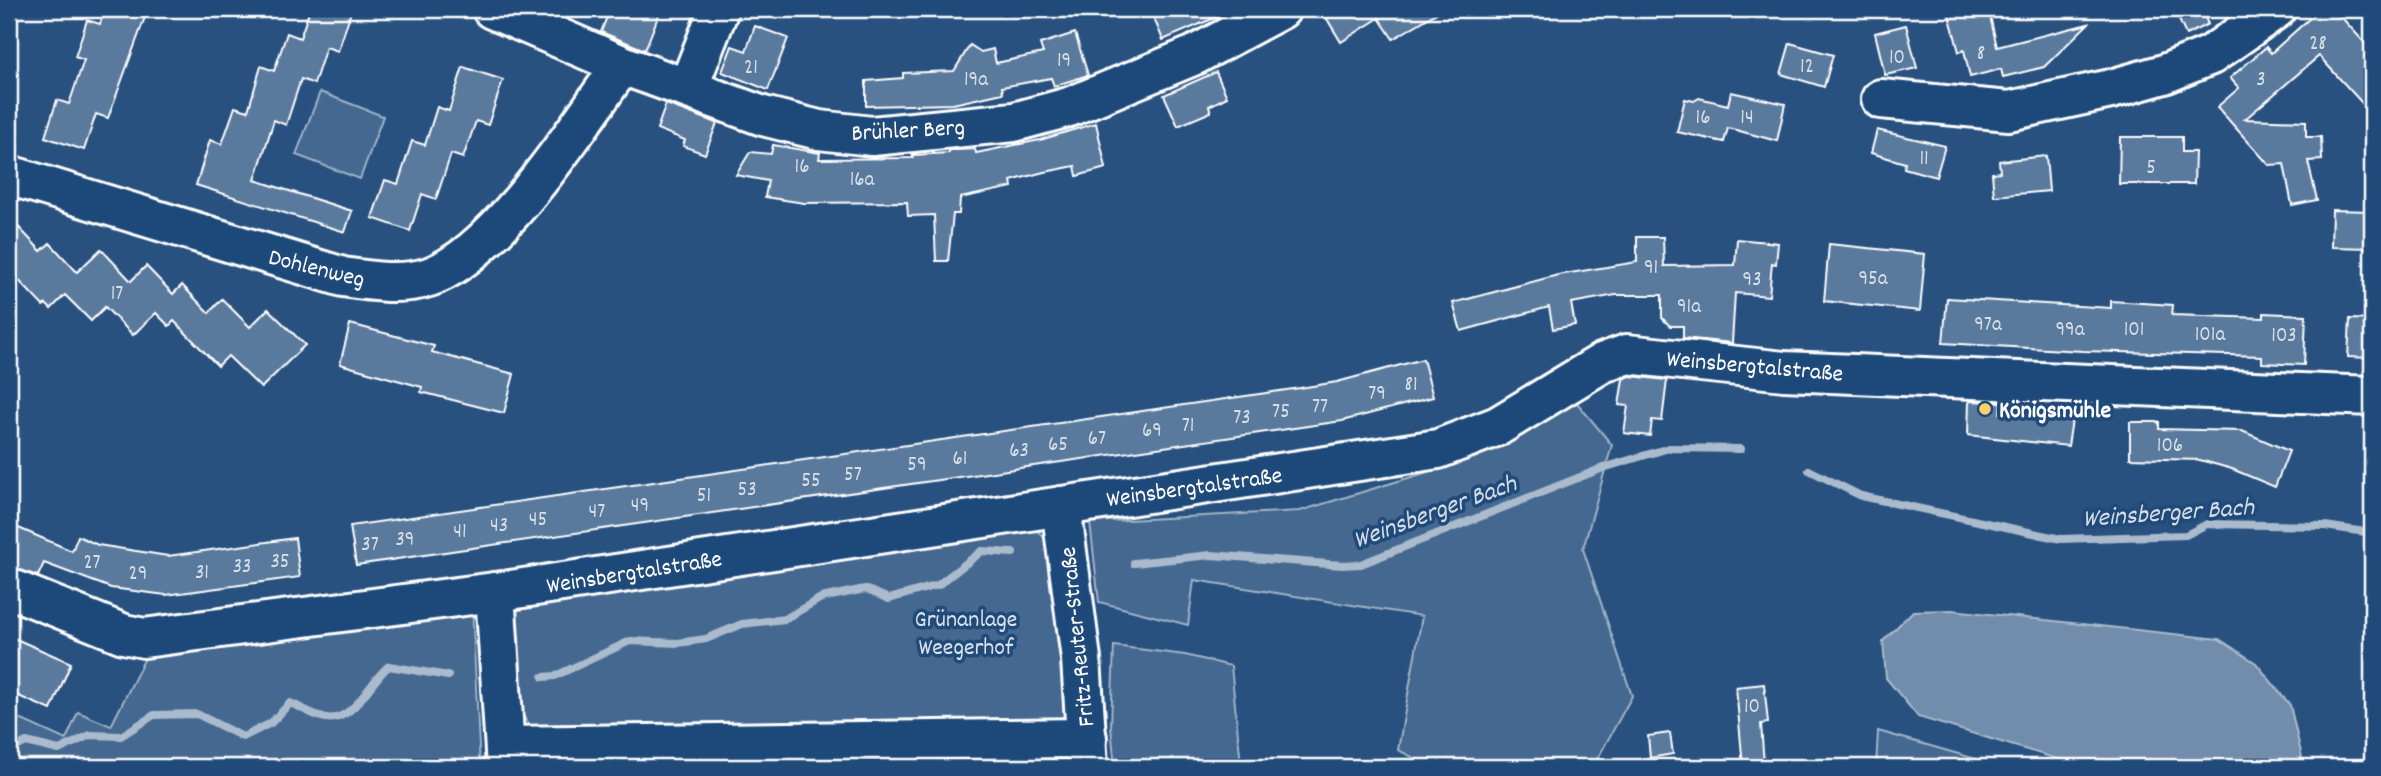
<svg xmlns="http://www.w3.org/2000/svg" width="2381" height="776" viewBox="0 0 2381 776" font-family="Dekko,sans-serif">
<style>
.green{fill:#446890;stroke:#a2b4c8;stroke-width:2}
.water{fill:#718dab;stroke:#aabbcd;stroke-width:2}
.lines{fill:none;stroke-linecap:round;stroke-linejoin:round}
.stream{stroke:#aabbcd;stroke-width:8}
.building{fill:#5a7a9d;stroke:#fff;stroke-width:2}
.minor-casing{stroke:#fff;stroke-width:44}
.minor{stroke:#1f4a7a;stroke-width:38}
.poi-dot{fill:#ffd166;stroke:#1f4a7a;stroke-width:2.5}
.labels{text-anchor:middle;stroke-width:7;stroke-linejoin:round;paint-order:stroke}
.number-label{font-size:21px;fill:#d6dee6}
.street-label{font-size:24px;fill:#fff;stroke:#1f4a7a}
.poi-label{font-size:24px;font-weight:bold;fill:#fff;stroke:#1f4a7a;text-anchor:start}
.park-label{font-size:24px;fill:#dae1e9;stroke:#1f4a7a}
.water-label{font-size:26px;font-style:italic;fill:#d4dde6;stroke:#1f4a7a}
</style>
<rect width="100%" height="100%" fill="#28517f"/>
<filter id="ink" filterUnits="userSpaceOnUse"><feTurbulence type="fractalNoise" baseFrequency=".0143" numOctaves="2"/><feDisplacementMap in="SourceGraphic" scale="14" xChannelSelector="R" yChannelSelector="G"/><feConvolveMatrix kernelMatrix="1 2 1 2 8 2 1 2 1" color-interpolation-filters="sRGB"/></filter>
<g filter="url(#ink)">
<g class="green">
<path d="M320,92L383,116L360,179L296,155Z"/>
<path d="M1573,398L1612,445L1583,549L1632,696L1593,767H1432L1398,750L1422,616L1194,580L1188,625L1099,602L1090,522L1300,511L1477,457Z"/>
<path d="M1025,525L1039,532L1049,543L1068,715L1063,722L531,728L521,713L510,614L516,603Z"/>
<path d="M472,606L480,767H9L11,715L66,740L78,712L111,726L149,650Z"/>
<path d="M1114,646L1185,655L1231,666L1241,764L1304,767H1115L1111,727Z"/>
<path d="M1878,731L2004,767H1876Z"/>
</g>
<path class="water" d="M1952,610L2219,639L2256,663L2290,705L2302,757L2291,767H2084L1918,717L1886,678L1883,641L1913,611Z"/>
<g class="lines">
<g class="stream">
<path d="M1809,470L1861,496L2061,539L2186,535L2207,524L2325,526L2372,533"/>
<path d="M1134,563L1211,555L1342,565L1361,564L1603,468L1669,448L1741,449"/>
<path d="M543,677L555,676L630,641L678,643L706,639L742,624L785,619L821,598L865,589L889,599L938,585L982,551L1013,553"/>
<path d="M9,751L26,742L59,750L90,735L121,736L154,715L197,714L243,737L271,723L290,703C301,707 314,716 326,718C354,723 370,680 389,666L448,676"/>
</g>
</g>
<g class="building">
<path d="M105,9H148L108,118L96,114L84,150L45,137L57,100L69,104L84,60L75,57L87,20L100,24Z"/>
<path d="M310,9H352L338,51L326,47L314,84L301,79L286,125L274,120L255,180L352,211L345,232L196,185L210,140L222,144L235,107L248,111L261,66L274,71L287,33L300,38Z"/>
<path d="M610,9H661L645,50L601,32Z"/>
<path d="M1150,9H1235L1163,40Z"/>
<path d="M1321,9H1443L1393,39L1379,18L1341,42Z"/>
<path d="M1969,9H1983L1990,16L1997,47L2088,24L2044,67L2003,77L2001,69L1970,77L1964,50L1959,52L1949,14Z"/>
<path d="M2174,9H2201L2208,24L2186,35Z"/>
<path d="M2320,9H2334L2372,51V114L2319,56L2245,119L2306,121V137H2321L2322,160L2308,161L2317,200L2292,205L2284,164L2269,165L2217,107L2239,88L2230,78L2266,47L2271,53Z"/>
<path d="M1906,25L1917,68L1885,75L1875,33Z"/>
<path d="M755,26L788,38L768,90L722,72L732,46L746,51Z"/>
<path d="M1075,33L1088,75L1054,86L1051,78L1002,87L1003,93L953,104L866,106V81L903,78V73L954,71L970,45L981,52L993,49L996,63L1043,53L1040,44Z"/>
<path d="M1790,43L1833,55L1824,87L1781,74Z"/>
<path d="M463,67L503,80L488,125L476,121L463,158L451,154L436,199L422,194L410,231L372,218L385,180L398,184L412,141L425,145L437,107L449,111Z"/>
<path d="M1216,72L1227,97L1209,106L1211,112L1178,126L1164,95Z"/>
<path d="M1731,92L1785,104L1777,141L1728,128L1724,142L1677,132L1685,99L1694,101L1699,98L1728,105Z"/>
<path d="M666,104L717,123L705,154L683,146L685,140L657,129Z"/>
<path d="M1096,123L1106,168L1077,176L1075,166L1040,173L1011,181L1012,187L960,198L959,214H953L948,261H936L934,215L908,216L907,202L804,203L765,197L768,181L736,175L750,152L771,154L773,145L820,153L819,159L913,158V155L949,153V150H957L975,149L976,153L1040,140Z"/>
<path d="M1877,130L1945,146L1936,177L1904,168L1905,163L1871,153Z"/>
<path d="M2120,137H2182V152H2195L2194,184H2119Z"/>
<path d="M2046,156L2049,191L1994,196L1992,173L2000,172L1999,161Z"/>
<path d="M2332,210L2372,211V248L2331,247Z"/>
<path d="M9,217L41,251L50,243L77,272L101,249L131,281L146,266L173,294L182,285L209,313L222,299L250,327L268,309L305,345L261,388L228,356L218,366L174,321L169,326L156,313L133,335L105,307L91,321L65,295L51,309L46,304L43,306L9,270Z"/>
<path d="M1637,237H1663L1664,266L1735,265L1737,239L1778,243L1776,264L1772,263L1769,296L1735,293L1732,343L1683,338V326H1670L1662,318V295H1616L1571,303L1575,325L1553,329L1549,307L1461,331L1453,303L1558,275L1637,262Z"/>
<path d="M1829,244L1925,254L1920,311L1824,301Z"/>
<path d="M1947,298L2111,308V301L2173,305L2172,315L2264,318V313L2306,315L2304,365L2262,363V356L2083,351L1943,343Z"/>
<path d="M2350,319L2372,320V358L2348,357Z"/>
<path d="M350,324L434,346L432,352L514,374L504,413L421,392L422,387L340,364Z"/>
<path d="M1423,359L1433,397L1342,421L356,565L350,526L1300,388L1337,382Z"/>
<path d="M1630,376L1667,380L1662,421L1652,420L1650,436L1624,433L1628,406L1619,405L1623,379Z"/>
<path d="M1969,401L2001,402L2000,413L2072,420L2068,446L1968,435Z"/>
<path d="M2130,422H2159V429L2242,431L2289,451L2275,487L2232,469L2200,460L2130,458Z"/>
<path d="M9,524L72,551L78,536L98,545L168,556L295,538L300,577L166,595L111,588L44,563L38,576L9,567Z"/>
<path d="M9,636L71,663L51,710L9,692Z"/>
<path d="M1764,684L1768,723L1761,724L1764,765L1743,767L1736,687Z"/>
<path d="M1670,733L1673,754L1650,758L1648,736Z"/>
</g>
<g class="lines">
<g class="minor-casing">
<g id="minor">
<path d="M492,9L622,65L763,116L819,130L872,136L1014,122L1069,107L1195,55L1281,9"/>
<path d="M688,88L719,9"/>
<path d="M1881,99L2009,111L2111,89L2164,74L2211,55L2276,9"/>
<path d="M9,175L343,277C370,281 402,286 429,277C497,254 579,125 622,65"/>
<path d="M1061,506L1081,659L1088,767"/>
<path d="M9,588L124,634L144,638L510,590L1438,449L1498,426L1602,363L1627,354L1784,371L2372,396"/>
<path d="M495,592L506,767"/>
<path d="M505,746L1087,738"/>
</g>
</g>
<use href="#minor" class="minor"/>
</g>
</g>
<circle class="poi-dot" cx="1985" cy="409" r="7"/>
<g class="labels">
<g class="number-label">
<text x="2318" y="49">28</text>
<text x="1981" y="59">8</text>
<text x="1897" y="63">10</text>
<text x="1064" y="66">19</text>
<text x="1807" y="72">12</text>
<text x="751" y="73">21</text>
<text x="976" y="85">19a</text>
<text x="2261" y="85">3</text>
<text x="1703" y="123">16</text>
<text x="1747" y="123">14</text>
<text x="1924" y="164">11</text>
<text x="802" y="172">16</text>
<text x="2151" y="173">5</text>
<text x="862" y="185">16a</text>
<text x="1651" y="273">91</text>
<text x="1873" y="284">95a</text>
<text x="1752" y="285">93</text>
<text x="117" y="299">17</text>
<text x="1689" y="312">91a</text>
<text x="1988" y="330">97a</text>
<text x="2070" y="335">99a</text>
<text x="2134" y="335">101</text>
<text x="2210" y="340">101a</text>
<text x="2284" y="341">103</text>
<text x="1411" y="390">81</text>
<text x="1377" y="399">79</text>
<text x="1320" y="412">77</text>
<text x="1281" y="417">75</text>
<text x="1242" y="423">73</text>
<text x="1188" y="431">71</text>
<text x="1152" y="436">69</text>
<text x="1097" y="444">67</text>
<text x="1058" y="450">65</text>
<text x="2170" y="451">106</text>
<text x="1019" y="456">63</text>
<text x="960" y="464">61</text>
<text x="917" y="470">59</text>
<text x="853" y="480">57</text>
<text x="811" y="486">55</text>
<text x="747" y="495">53</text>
<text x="704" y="501">51</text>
<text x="640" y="511">49</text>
<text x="597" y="517">47</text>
<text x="538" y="525">45</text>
<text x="499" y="531">43</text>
<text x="460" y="537">41</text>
<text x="405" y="545">39</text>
<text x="370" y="550">37</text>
<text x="280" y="567">35</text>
<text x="92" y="568">27</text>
<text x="242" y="572">33</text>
<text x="202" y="578">31</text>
<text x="138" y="579">29</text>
<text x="1752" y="712">10</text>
</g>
<g class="street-label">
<text transform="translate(908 129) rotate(-3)" y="8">Brühler Berg</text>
<text transform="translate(317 267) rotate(14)" y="8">Dohlenweg</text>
<text transform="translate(1755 365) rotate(5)" y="8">Weinsbergtalstraße</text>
<text transform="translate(1194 486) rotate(-8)" y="8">Weinsbergtalstraße</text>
<text transform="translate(634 571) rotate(-9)" y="8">Weinsbergtalstraße</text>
<text transform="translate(1076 637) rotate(-96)" y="8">Fritz-Reuter-Straße</text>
</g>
<g class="poi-label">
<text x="1999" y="417">Königsmühle</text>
</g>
<g class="park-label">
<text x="966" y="626">Grünanlage<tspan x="966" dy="28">Weegerhof</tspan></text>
</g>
<g class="water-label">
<text transform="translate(1434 510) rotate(-20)" y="9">Weinsberger Bach</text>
<text transform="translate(2168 511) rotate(-4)" y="9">Weinsberger Bach</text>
</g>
</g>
<rect width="2381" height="776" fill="none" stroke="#1f4a7a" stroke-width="35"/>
<rect x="18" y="18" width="2346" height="741" fill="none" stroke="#fff" stroke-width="2.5" filter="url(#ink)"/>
</svg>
